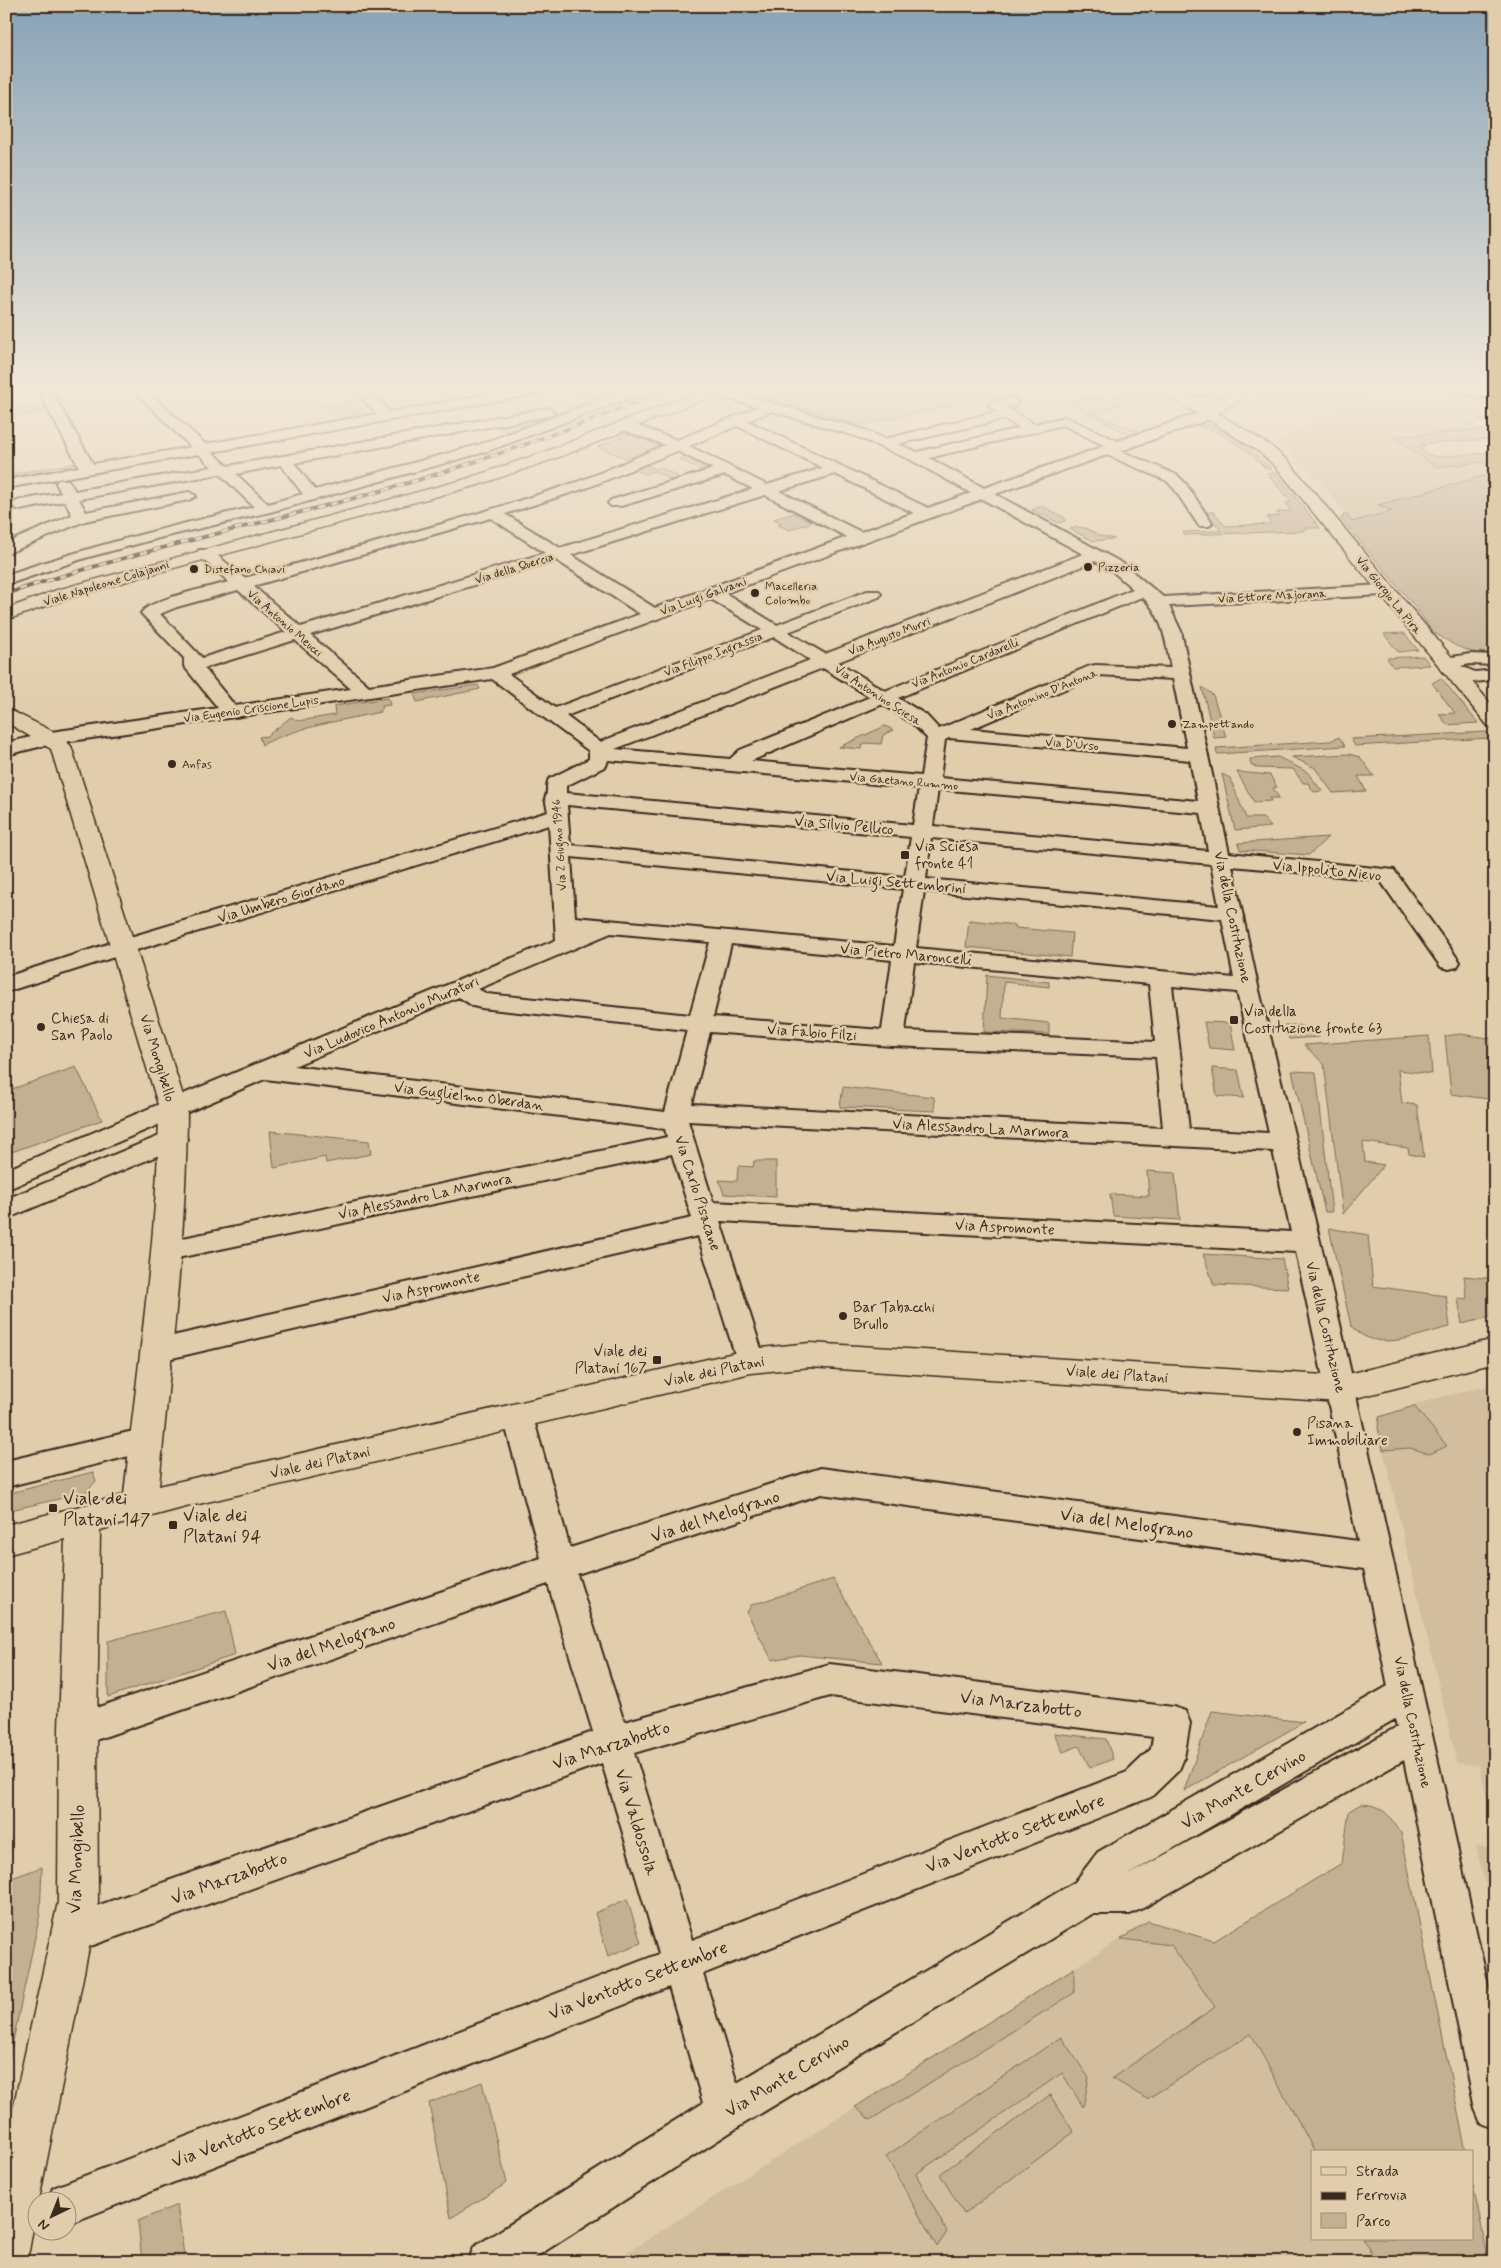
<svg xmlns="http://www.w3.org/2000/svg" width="1501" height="2268" viewBox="0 0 1501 2268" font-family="Mynerve,sans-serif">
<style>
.built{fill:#d2be9e}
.green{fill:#c3af91;stroke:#7f6c58}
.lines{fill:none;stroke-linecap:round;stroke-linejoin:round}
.minor-casing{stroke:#3b2a1e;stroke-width:4}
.tertiary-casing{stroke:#3b2a1e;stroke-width:3}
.secondary-casing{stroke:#3b2a1e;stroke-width:3}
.minor{fill:#e1cdab;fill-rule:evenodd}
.tertiary{fill:#e1cdab;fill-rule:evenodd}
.secondary{fill:#e1cdab;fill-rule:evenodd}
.rail-casing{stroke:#3b2a1e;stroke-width:4}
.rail{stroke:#e1cdab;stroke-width:2.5;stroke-dasharray:7;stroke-linecap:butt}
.poi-dot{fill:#3b2a1e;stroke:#e1cdab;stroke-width:2}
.labels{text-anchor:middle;stroke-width:5;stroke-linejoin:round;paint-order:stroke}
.far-poi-label{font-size:12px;fill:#3b2a1e;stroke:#e1cdab;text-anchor:start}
.far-street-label{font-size:12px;fill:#3b2a1e;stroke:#e1cdab}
.street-label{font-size:15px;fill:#3b2a1e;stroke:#e1cdab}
.poi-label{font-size:15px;fill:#3b2a1e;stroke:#e1cdab;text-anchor:start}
.near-poi-label{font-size:18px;fill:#3b2a1e;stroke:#e1cdab;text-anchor:start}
.near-street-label{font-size:18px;fill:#3b2a1e;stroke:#e1cdab}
</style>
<rect width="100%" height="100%" fill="#e1cdab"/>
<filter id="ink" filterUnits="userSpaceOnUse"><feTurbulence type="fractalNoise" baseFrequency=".02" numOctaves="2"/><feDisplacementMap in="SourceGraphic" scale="10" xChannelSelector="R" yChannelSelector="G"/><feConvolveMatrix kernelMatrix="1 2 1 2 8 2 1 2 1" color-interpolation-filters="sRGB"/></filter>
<g filter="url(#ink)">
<g class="built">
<path d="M376,388H512L513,389L398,409Z"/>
<path d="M1376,388L1438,390L1460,413L1482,429L1395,437L1436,467L1482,462L1495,470V473L1379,504L1393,511L1352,522L1314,474L1286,449L1275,443L1335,412Z"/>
<path d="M1495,1384V1832L1479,1765L1457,1763L1378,1428L1379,1417L1433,1399Z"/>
<path d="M1476,1846L1495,1848V1926Z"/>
<path d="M1148,1921L1197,1936L1315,2152H1312V2239H1363L1376,2262H612Z"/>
</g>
<g class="green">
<path d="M484,388L513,389L458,399L453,393Z"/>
<path d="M591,388H629L588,403L576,392Z"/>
<path d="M744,388H1033L861,425L749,393L744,390Z"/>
<path d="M1140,388L1154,393L1096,413V415L1140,432L1131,436L1066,402L1084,397L1107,399Z"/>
<path d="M1178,388H1232V389C1218,405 1193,395 1178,388Z"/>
<path d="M1257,388H1376L1354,401L1309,403L1255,396Z"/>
<path d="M1446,391L1484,398L1495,402V430L1467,412Z"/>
<path d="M354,400L368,414L335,420L323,406Z"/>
<path d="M34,405L36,409L47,407L49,411L6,418V410Z"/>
<path d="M544,417L545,419L508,433L496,426Z"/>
<path d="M1203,424C1222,424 1258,457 1272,469H1266C1248,450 1223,432 1198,426Z"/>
<path d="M1482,429L1493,436L1492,439L1422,444L1425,446L1418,447L1428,455L1440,457L1495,452V470L1482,462L1436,467L1394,437Z"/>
<path d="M626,435H632L661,446L629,459L597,447Z"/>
<path d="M684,456L711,471L675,482L654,471L646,474L635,470L646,465L656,469L660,467L680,478L702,471L679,459Z"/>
<path d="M76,463L77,466L6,478V475Z"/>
<path d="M1276,473L1320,528H1305L1303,531L1184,535L1183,532L1221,531L1207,512H1214L1225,526L1271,524L1267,517L1279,516L1277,512L1291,511L1286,503L1291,502L1267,474Z"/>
<path d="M1495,473V655L1473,652L1456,646L1433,632L1416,608L1341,519L1345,513L1352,522L1392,511L1378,505Z"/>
<path d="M1042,506L1065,518V521L1059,523L1032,510Z"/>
<path d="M794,513L812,522L790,530L778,525L782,523L774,519Z"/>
<path d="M1077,527L1085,528L1101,536L1115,539L1093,541L1070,529Z"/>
<path d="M1404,633L1418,650L1398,652L1384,634Z"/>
<path d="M1423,656L1430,665L1393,667L1387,658Z"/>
<path d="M1441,678L1478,723L1447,725L1439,714L1455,713L1432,683Z"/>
<path d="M478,685L480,689L417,702L414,694Z"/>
<path d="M1202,687L1213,695L1226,737L1214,738Z"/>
<path d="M388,698L390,705L382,706L380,712C344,720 293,728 262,745L259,737L267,736L291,717L298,721L335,715L334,706Z"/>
<path d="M885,726L893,730L883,735L881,744L864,743L861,749L839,747Z"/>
<path d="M1486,732L1490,738L1355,746L1351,739Z"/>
<path d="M1339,737L1345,746L1217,754L1216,748L1330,741Z"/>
<path d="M1349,754L1360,757L1374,776H1358L1366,791L1333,793L1315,768L1292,757Z"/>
<path d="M1278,757L1307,772L1322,791L1314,792L1308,783H1303L1293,769L1258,768L1251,765L1250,759Z"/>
<path d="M1237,772L1270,775L1277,787L1273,788L1279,798H1270L1271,801L1254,802Z"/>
<path d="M1222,774L1230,778L1246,818H1263L1271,827L1235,830Z"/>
<path d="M1328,837L1309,855L1240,850L1238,843Z"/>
<path d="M969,920L1015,925L1016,928L1072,933L1070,957L966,947Z"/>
<path d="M987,975L1049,982V987L1004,982L1002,1018L1049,1023V1034L984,1032Z"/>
<path d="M1204,1022L1230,1023L1235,1050L1209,1048Z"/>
<path d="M1284,1025H1297L1319,1032V1037L1289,1039Z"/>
<path d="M1460,1034L1495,1039V1100L1451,1094L1445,1036Z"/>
<path d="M1429,1036L1432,1074L1398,1070L1402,1103L1417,1105L1424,1157L1409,1154L1408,1148L1363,1142L1365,1162L1384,1165L1343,1214L1324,1064L1304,1045Z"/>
<path d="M76,1067L102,1120L6,1154V1091Z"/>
<path d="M1212,1068L1238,1070L1244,1098L1217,1096Z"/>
<path d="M1292,1071L1316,1072L1332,1212H1325Z"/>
<path d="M843,1087L934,1097L935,1111L840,1107Z"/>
<path d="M270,1131L369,1141L371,1154L326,1163L325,1157L274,1168Z"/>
<path d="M754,1161H776V1197L724,1194L719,1180L737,1181L738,1166L753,1167Z"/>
<path d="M1147,1171L1175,1173L1180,1220L1113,1216L1110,1194L1149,1196Z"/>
<path d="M1329,1228L1368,1235L1373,1286L1446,1296L1450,1327C1418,1334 1377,1355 1351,1326Z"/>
<path d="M1203,1254L1282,1259L1288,1288L1214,1285Z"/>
<path d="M1464,1276L1495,1279V1316L1462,1324L1458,1298L1467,1299Z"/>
<path d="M1414,1406L1447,1446L1430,1454L1410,1448L1383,1450L1378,1428L1379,1417Z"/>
<path d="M93,1472L96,1481L85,1493L6,1511V1494Z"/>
<path d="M833,1579L882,1663L799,1655L772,1660L747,1613L751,1605Z"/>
<path d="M226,1611L235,1655L108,1697V1641Z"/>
<path d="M1212,1711L1304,1722L1184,1791Z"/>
<path d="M1054,1733L1106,1739L1113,1759L1090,1768L1079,1746L1063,1752Z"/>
<path d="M1361,1804C1384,1805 1389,1816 1401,1833L1466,2152H1315L1251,2034L1147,2099L1112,2078L1215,2007L1171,1945L1121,1939L1148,1921L1214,1941L1342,1863L1349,1811Z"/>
<path d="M42,1867L40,1914L6,2074V1880Z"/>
<path d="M627,1899L641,1943L608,1956L595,1913Z"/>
<path d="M1074,1968V1993L870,2120L855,2107Z"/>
<path d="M1061,2037L1089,2078L1083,2107L1062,2073L916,2174L947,2232L937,2247L886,2156Z"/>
<path d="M482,2082L507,2183L451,2218L429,2103Z"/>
<path d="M1050,2095L1074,2132L964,2214L940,2174Z"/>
<path d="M1472,2181L1489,2262H1376L1363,2239H1472Z"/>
<path d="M177,2205L185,2262H142L138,2221Z"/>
</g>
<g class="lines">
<g class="minor-casing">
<g id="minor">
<path d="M37,388H52L51,390L93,464L191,447L131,388H144L205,444L377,414L352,388H365L390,412L525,388H553L546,392L212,452L228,466L548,408L555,412L548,416L294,463L315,490L478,445L631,388H650L648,391L488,451L270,512L163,537L85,558L6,585V575C88,547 170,526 254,507L220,474L79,499L86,512L189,492L196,496L189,500L85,521L6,554V543L72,515L65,501L20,510L15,508L12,505L15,502L20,500L61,493L56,483L58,480H68L75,491L212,467L199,454L6,488V480L79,467ZM281,465L303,494L268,504L236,474Z"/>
<path d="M709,388H721L865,430L885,439L996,412L988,405L990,402L1011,398L1018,402L1016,405L1006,407L1034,424L1065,417L1118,441L1205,411H1215L1217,414L1215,417L1121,451L1177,475L1186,484L1212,523L1209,526H1199L1175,490L1167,481L1107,455L995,494L1122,563L1163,597L1384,585L1390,587L1392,590L1390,593L1384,595L1169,606L1181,631L1229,853L1394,870L1460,962L1457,967L1449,969L1441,967L1380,880L1232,866L1258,986L1340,1324L1495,2016V2129L1481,2123L1475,2109L1404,1760L1143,1908L1130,1914H1092L740,2126L528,2262H468L474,2247L703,2103L669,1987L68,2224V2200H48L53,2188L659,1954L602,1763L71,1953L58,1947L52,1934L58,1921L71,1915L593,1732L548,1584L78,1746L66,1742L61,1730L66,1718L78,1714L541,1558L503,1417L508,1408L518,1405L528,1408L533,1417L570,1548L821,1468L1358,1541L1296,1252L720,1221L765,1361L761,1369L751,1372L741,1369L737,1361L698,1236L155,1362L145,1359L141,1351L145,1343L155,1340L692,1218L672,1154L168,1260L159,1257L155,1250L159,1243L667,1137L665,1129L265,1079L6,1190V1170L164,1102L556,940L549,825L133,951L6,992V977L117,941L548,812L545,798C549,792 545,785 549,779L589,759V751L492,679L51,744L6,755V743L51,732L218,708L184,666V658L141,613C150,599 211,587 229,582L199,556L197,553L199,550H211L244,578C355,548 468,519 577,482C607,471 636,457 665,445L620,429L618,426L620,423H630L677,440L758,407L709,393L707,390ZM772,411L855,436L911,460L971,493L928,508L748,421ZM1004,419L1020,428L917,452L898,444ZM1063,425L1105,446L984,488L929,458ZM737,426L823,468L767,485L689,446ZM677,451L713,469L611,500L608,503L611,506H621L725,475L753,489L560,548L505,514L589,487ZM835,474L914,513L861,532L779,491ZM765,495L847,537L655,608L571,555ZM982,499L1083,554L825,654L788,632L879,597L881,594L879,591H867L777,625L725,593ZM491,518L545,553L301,627L253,586ZM556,560L640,614L493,668L369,686L310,635ZM1095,561L1110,569L1133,589L885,691L838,662ZM238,590L286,632L202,658L160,614L177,607ZM1142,597C1163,614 1166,643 1171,668L1096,665L1090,666L939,729L926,715L898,698ZM711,599L762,630L555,708L509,674ZM774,637L810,660L600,742L566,716ZM295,640L351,689L235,706L204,668ZM823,668L870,697L740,750L730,759L615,749ZM1098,675L1173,679L1187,748L971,729ZM883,704L912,723L927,738L921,776L751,761ZM949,738L1190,760L1198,801L940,778L945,740ZM608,760L919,788L913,825L566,793V786L606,766ZM938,789L1201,813L1208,851L933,826ZM567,805L911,837L905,877L570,845ZM931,838L1211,864L1219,906L926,879ZM571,857L903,889L894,946L575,917ZM924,891L1222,919L1234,978L916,948ZM611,933L710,942L690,1015L487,994L478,989ZM731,944L892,960L882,1030L713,1017ZM914,962L1149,984L1155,1042L905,1031ZM1172,986L1237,992L1269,1133L1189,1129ZM459,997L473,1006L481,1008L687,1030L665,1112L294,1066ZM710,1032L892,1046L1156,1057L1163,1128L692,1104ZM688,1121L1273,1151L1291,1232L713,1202ZM821,1494L1364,1569L1388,1686L1098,1852L1075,1882L737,2083L703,1974L1151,1797L1179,1770L1184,1758L1190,1723L1185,1711L1173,1707L830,1664L624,1722L577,1574ZM830,1696L1153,1737L1151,1749L1127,1772L692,1940L634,1753ZM1395,1719L1397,1727L1126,1876Z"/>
<path d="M1447,388H1476L1495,391V399L1454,392Z"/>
<path d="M1470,654L1495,655V665L1470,664L1461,666L1475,672L1495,670V680L1473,682L1443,672L1440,668L1452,657Z"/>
<path d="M174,1130L183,1133L187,1139L183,1145L6,1219V1199Z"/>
<path d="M146,1428L157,1431L161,1440L157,1449L6,1487V1461Z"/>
</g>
</g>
<g class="tertiary-casing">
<g id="tertiary">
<path d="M707,388H726L724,391L562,456L478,485L148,575L69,598L6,620V609L57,590L466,479L550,450Z"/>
<path d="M1151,388H1169L1215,411L1217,414L1215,417H1205L1153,391Z"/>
<path d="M6,708L58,734L71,746L187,1108C187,1235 170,1360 159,1486L751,1349L810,1343L1340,1376L1495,1339V1363L1340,1402L810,1367L751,1373L186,1507L100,1530L97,1730L98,1902L39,2200H38L29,2251L25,2262H6V2141L58,1902L59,1730L65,1539L6,1555V1525L124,1495C137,1366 158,1238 159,1108L51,749L6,722Z"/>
</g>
</g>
<g class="secondary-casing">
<path id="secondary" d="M1233,388H1247L1240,400L1218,413L1271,446L1288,461L1495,709V728L1488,726L1276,467L1259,452L1205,417L1203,414L1207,406H1189L1182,402L1189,398L1226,396Z"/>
</g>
<use href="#minor" class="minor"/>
<use href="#tertiary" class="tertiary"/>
<use href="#secondary" class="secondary"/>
<g class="rail-casing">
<path id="rail" d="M6,594C128,553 253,526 377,492C478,464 575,427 672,388"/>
</g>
<use href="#rail" class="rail"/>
</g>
</g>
<linearGradient id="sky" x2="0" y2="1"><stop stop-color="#88a2b7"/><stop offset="0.55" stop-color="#f2e8d9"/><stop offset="1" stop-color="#f2e8d9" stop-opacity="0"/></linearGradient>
<rect width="1501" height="705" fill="url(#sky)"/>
<g class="poi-dot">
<circle cx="1088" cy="567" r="5"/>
<circle cx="194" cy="569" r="5"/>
<circle cx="755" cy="593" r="5"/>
<circle cx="1172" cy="724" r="5"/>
<circle cx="172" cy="764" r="5"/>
<rect x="900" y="850" width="10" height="10" rx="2.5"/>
<rect x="1229" y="1015" width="10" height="10" rx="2.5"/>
<circle cx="41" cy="1027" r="5"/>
<circle cx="843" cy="1316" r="5"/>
<rect x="652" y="1355" width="10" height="10" rx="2.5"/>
<circle cx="1297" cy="1432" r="5"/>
<rect x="48" y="1503" width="10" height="10" rx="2.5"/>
<rect x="168" y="1520" width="10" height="10" rx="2.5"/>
</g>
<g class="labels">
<g class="far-poi-label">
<text x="1098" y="571">Pizzeria</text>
<text x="204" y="573">Distefano Chiavi</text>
<text x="765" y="590">Macelleria<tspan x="765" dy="14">Colombo</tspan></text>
<text x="1182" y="728">Zampettando</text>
<text x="182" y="768">Anfas</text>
</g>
<g class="far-street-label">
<text transform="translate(514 568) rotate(-17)" y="4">Via della Quercia</text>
<text transform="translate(106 583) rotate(-17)" y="4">Viale Napoleone Colajanni</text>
<text transform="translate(1389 595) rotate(51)" y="4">Via Giorgio La Pira</text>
<text transform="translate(703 596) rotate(-20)" y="4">Via Luigi Galvani</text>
<text transform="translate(1272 596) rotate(-3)" y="4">Via Ettore Majorana</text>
<text transform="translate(285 623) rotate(41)" y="4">Via Antonio Meucci</text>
<text transform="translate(889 636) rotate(-21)" y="4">Via Augusto Murri</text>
<text transform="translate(713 654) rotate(-21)" y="4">Via Filippo Ingrassia</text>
<text transform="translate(965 663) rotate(-22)" y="4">Via Antonio Cardarelli</text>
<text transform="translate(1042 694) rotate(-22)" y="4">Via Antonino D'Antona</text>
<text transform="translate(878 695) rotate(33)" y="4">Via Antonino Sciesa</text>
<text transform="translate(251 709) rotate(-8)" y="4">Via Eugenio Criscione Lupis</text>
<text transform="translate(1072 744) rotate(5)" y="4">Via D'Urso</text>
<text transform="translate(904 781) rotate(5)" y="4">Via Gaetano Rummo</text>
<text transform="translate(559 845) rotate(-94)" y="4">Via 2 Giugno 1946</text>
</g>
<g class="street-label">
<text transform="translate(844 825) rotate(5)" y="5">Via Silvio Pellico</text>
<text transform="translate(1327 870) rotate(6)" y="5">Via Ippolito Nievo</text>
<text transform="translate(896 882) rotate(5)" y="5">Via Luigi Settembrini</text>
<text transform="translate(281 899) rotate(-17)" y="5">Via Umbero Giordano</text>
<text transform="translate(1233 917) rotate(78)" y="5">Via della Costituzione</text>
<text transform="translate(906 954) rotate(5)" y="5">Via Pietro Maroncelli</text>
<text transform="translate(391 1017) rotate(-23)" y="5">Via Ludovico Antonio Muratori</text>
<text transform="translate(812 1032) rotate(4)" y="5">Via Fabio Filzi</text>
<text transform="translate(158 1058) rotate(73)" y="5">Via Mongibello</text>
<text transform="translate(469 1096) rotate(7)" y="5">Via Guglielmo Oberdan</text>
<text transform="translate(981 1128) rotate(3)" y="5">Via Alessandro La Marmora</text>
<text transform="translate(698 1193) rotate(72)" y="5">Via Carlo Pisacane</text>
<text transform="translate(425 1196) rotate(-12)" y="5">Via Alessandro La Marmora</text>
<text transform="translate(1005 1227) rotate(3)" y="5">Via Aspromonte</text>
<text transform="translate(431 1287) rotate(-13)" y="5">Via Aspromonte</text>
<text transform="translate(1326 1327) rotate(77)" y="5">Via della Costituzione</text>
<text transform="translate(714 1371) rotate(-12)" y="5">Viale dei Platani</text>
<text transform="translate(1117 1374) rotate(4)" y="5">Viale dei Platani</text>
<text transform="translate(320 1462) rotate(-13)" y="5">Viale dei Platani</text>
<text transform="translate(1413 1722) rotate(78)" y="5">Via della Costituzione</text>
</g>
<g class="poi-label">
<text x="915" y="851">Via Sciesa<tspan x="915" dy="17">fronte 41</tspan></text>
<text x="1244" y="1016">Via della<tspan x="1244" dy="17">Costituzione fronte 63</tspan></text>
<text x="51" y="1023">Chiesa di<tspan x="51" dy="17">San Paolo</tspan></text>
<text x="853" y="1312">Bar Tabacchi<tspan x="853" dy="17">Brullo</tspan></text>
<text x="647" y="1356" text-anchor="end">Viale dei<tspan x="647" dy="17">Platani 167</tspan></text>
<text x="1307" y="1428">Pisana<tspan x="1307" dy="17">Immobiliare</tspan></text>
</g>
<g class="near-poi-label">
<text x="63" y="1504">Viale dei<tspan x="63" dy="21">Platani 147</tspan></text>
<text x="183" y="1521">Viale dei<tspan x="183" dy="21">Platani 94</tspan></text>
</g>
<g class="near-street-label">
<text transform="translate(715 1516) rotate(-18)" y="6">Via del Melograno</text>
<text transform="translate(1127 1523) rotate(8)" y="6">Via del Melograno</text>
<text transform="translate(331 1644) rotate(-19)" y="6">Via del Melograno</text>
<text transform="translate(1021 1704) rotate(7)" y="6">Via Marzabotto</text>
<text transform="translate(611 1745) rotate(-18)" y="6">Via Marzabotto</text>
<text transform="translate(1243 1789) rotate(-30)" y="6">Via Monte Cervino</text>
<text transform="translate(637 1822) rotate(73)" y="6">Via Valdossola</text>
<text transform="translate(1015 1833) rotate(-21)" y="6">Via Ventotto Settembre</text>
<text transform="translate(76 1859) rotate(-88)" y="6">Via Mongibello</text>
<text transform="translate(229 1878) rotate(-20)" y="6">Via Marzabotto</text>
<text transform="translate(638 1980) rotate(-21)" y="6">Via Ventotto Settembre</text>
<text transform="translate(787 2076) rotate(-31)" y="6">Via Monte Cervino</text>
<text transform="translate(261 2128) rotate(-21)" y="6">Via Ventotto Settembre</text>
</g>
</g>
<rect width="1501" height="2268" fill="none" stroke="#e1cdab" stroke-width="25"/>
<rect x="12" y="12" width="1476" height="2243" fill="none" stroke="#3b2a1e" stroke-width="2" filter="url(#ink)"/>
<rect x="1311" y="2150" width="162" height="90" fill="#e1cdab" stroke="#9f8c73"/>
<rect x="1321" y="2167" width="25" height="8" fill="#e1cdab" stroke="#9f8c73"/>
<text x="1356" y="2176" font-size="15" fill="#3b2a1e">Strada</text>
<rect x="1321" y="2192" width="25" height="8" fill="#3b2a1e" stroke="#9f8c73"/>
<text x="1356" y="2200" font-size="15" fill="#3b2a1e">Ferrovia</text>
<rect x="1321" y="2213" width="25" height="15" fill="#c3af91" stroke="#9f8c73"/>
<text x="1356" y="2226" font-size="15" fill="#3b2a1e">Parco</text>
<g transform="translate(52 2216) rotate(223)"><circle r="24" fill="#e1cdab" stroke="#9f8c73"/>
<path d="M0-4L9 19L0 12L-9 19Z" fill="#3b2a1e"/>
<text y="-8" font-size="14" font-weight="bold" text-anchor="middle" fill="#3b2a1e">N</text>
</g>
</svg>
